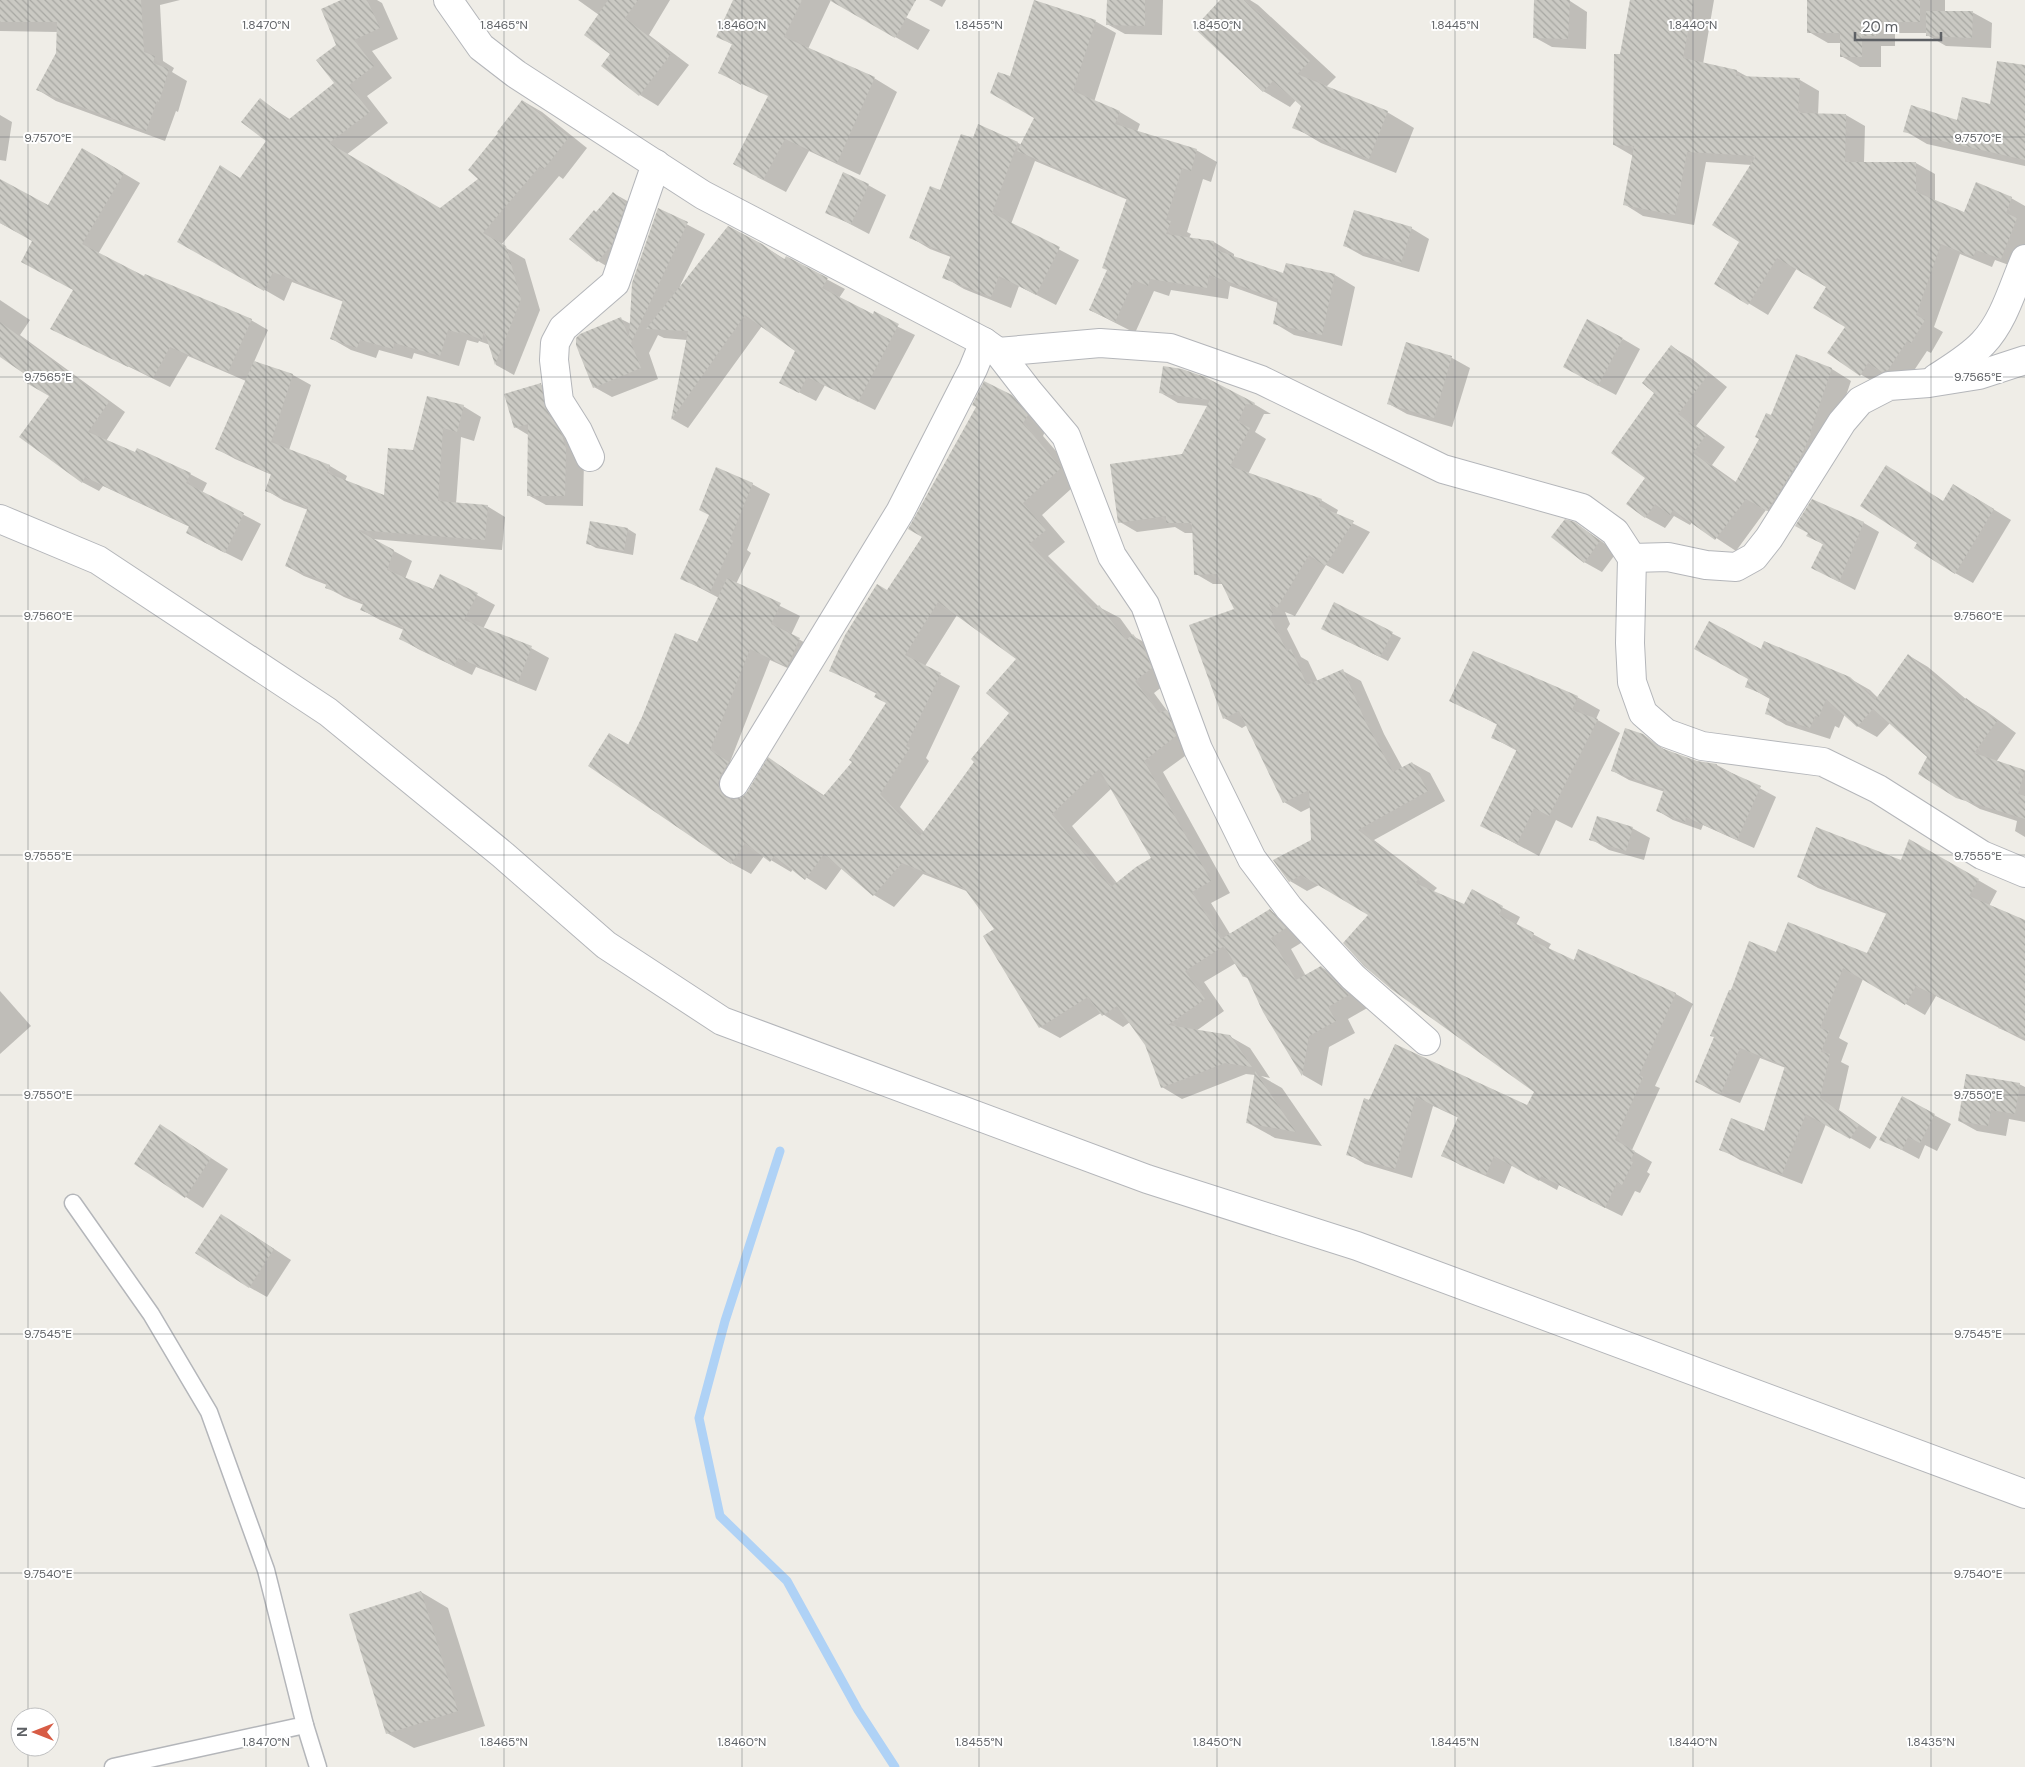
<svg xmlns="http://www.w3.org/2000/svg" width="2025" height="1767" viewBox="0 0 2025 1767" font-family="'DM Sans',sans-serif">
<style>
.shadow{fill:#0003;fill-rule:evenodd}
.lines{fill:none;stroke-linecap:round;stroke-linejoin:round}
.stream{stroke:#afd2f6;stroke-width:9}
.building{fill:url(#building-back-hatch);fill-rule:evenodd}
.service-casing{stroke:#b4b6ba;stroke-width:19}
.minor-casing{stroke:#b4b6ba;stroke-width:30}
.service{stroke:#fff;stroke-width:16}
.minor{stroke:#fff;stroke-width:28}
.ticks{fill:none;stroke:#5e6165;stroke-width:1;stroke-opacity:0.45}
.ticks-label{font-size:12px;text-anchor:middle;fill:#5e6165;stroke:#fff;stroke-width:4;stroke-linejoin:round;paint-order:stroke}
</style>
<defs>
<pattern id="building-back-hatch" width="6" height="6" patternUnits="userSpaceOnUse" patternTransform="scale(1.25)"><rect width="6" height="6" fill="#cac9c3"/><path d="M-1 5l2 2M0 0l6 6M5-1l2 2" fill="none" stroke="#a7a7a2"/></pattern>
</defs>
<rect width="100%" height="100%" fill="#efede7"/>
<g class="shadow">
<path d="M0,0H180L160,5L163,61L174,68L172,72L187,81L178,112L176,111L165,141L56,101L38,90L57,53L58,32L0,31Z"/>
<path d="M345,0H377L382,3L398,39L372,51L392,78L367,96L388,123L346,155L440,210L480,179L500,133L523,101L542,112L587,148L563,179L559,176L501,245L525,259L540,310L514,375L496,365L490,345L479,341L478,343L467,340L459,366L414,353L412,359L379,350L376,358L351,350L332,339L344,302L292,282L284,301L179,241L220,166L241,179L267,141L260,100L291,120L336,84L337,45Z"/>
<path d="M578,0H670L649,35L689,65L658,106L640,95L612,53L599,15Z"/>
<path d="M734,0H873L930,30L918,50L831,0L808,49L874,78L897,92L860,175L809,151L786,192L757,177L774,98L741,82V85L719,72L733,45L718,36Z"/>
<path d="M929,0H946L942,7Z"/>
<path d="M1108,0H1163L1162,35L1125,34L1107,24Z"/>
<path d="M1222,0H1250L1258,5L1336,77L1326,87L1387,112L1414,128L1396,173L1321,143L1294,127L1302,106L1296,100L1290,107L1263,91Z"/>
<path d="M1535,0L1570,1L1587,12L1586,49L1552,47L1534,37Z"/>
<path d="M1631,0H1714L1703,64L1737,71L1748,77L1800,80L1819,91L1818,115H1846L1865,126L1864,163H1916L1935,174V201L1965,214L2011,198L2025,206V257L2020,269L1995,260L1992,267L1960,254L1934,327L1943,332L1931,353L1927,351L1907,381L1879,385L1860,374L1846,327L1827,286L1797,268L1768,315L1715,283L1740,242L1752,165L1706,162L1694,225L1643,216L1624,204L1633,156L1614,145L1621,55Z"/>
<path d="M1809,0H1945V12H1972L1992,23L1991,48L1946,46L1927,35V33H1895V46H1881V67H1860L1841,56V43H1828L1809,32Z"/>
<path d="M1095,21L1116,33L1094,102L1120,112L1140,124L1137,132L1196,150L1217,162L1211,182L1203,179L1187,232L1191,234L1189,238L1214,242L1234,254V257L1284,275L1287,264L1335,275L1355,287L1342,346L1294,335L1274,323L1278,303L1230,286L1228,299L1171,290L1169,296L1154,291L1135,333L1090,310L1108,270L1128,200L1035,161L1011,224L1079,260L1056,305L1019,286L1011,308L964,289L944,277L951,257L930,249L910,237L973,140L1018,143L1022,145L1035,118L1010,78Z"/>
<path d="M2025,67V166L1927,144L1905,131L1958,121L1991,105Z"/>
<path d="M0,115L12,122L6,161L0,160Z"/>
<path d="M83,149L140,183L98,254L145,278L251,320L268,330L254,362L293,375L311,385L289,450L330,466L347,476L345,481L385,497L414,452L463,406L481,417L474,441L461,437L456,504L487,506L505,517L502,550L372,539L412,561L405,579L433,590L441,575L495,605L483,629L531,648L549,658L536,691L476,667L472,675L418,649L400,638L404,630L380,620L362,610L364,605L344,597L326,587L327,585L304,576L286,566L308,510L284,501L266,490L272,475L235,459L217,449L246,381L188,356L170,387L52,329L74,290L34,241L0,223V181L49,206Z"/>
<path d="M868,185L886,195L869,234L827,212Z"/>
<path d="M613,193L629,202L613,270L598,261L596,213Z"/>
<path d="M658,209L705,234L680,286L762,245L786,260L787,258L845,289L839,298L915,335L875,410L825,385L816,401L781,383L797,351L762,326L688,428L672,419L687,340L664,338L658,335L649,353L658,379L612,397L594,387L621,319L631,324Z"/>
<path d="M1411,228L1429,239L1419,272L1363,256L1345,246Z"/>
<path d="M0,300L30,320L20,335L125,412L106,441L190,474L207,483L202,493L261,524L242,561L204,542L190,527L103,486L99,491L82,482L51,396L28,375L0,355Z"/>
<path d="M1623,339L1640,349L1616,395L1582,377Z"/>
<path d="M1407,344L1452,358L1470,368L1452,427L1407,414L1389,404Z"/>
<path d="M1672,347L1691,358L1727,387L1696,426L1725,447L1712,465L1736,482L1772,417L1797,355L1832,369L1851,381L1829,446L1788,521L1766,510L1736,551L1692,522L1690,525L1674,516L1665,528L1645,517L1647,478L1656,393Z"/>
<path d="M541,385L559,395L584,460L583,506L546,505L528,495L530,436L515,427Z"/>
<path d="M1161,393L1254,404L1271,414H1264L1255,432L1266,439L1248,474L1321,500L1338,510L1336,515L1370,532L1343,574L1326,565L1295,616L1285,612L1290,624L1287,629L1301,657L1308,661L1318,682L1343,671L1361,681L1384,734L1403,769L1412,763L1430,773L1445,801L1374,840L1437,888L1433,892L1464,906L1472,891L1520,917L1516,925L1551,944L1548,949L1574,962L1579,951L1676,994L1693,1004L1655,1086L1660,1088L1632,1150L1652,1162L1647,1172L1650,1174L1640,1193L1635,1191L1622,1216L1559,1185L1557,1190L1512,1165L1504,1184L1460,1165L1443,1155L1459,1118L1433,1106L1412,1178L1365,1164L1348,1154L1395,1045L1527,1106L1536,1092L1370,915L1319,885L1307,891L1290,881L1312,841L1311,807L1301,812L1284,802L1247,725L1242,728L1224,718L1236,609L1223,584H1213L1196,574L1194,533H1185L1175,527L1137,532L1120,522L1183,455L1208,406L1178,403Z"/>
<path d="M1011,396L1032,408L1047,427L1043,436L1081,480L1042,515L1065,542L1048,556L1099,607L1120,618L1133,636L1153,647L1171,680L1154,693L1168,712L1187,723L1196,748L1163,772L1230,893L1211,903L1230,934L1270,911L1291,922L1306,940L1291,949L1306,976L1321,967L1342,979L1369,1007L1348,1019L1355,1033L1329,1047L1322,1086L1303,1075L1265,1011L1249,979L1243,976L1236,963L1204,982L1224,1011L1196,1031L1229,1036L1250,1048L1270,1078L1261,1076L1282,1088L1322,1146L1275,1138L1248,1123L1255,1075L1246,1074L1182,1099L1162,1087L1146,1044L1130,1022L1123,1027L1101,1013L1060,1038L1040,1027L996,929L969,892L923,874L894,907L874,895L842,868L826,890L793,869L791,872L764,856L751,874L731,863L610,734L629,745L697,643L719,598L681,578L752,484L770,494L747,550L751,553L736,584L800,616L791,635L820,651L807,677L770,660L730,762L748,775L738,795L739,799L748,793L769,759L825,796L853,762L887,703L877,694L831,670L888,591ZM957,615L1018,659L1010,713L925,833L900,807L929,761L926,758L960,686L925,666ZM1112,788L1153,859L1117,883L1072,826Z"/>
<path d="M1972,496L2011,520L1973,583L1955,573L1944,502Z"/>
<path d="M1812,501L1864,523L1879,532L1855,590L1828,576L1824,545L1808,535Z"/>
<path d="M591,522L628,529L636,534L633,555L596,548L587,543Z"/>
<path d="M1575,523L1617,552L1602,572L1584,562Z"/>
<path d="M1334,604L1401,638L1388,661L1331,633Z"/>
<path d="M1761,651L1849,678L1870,690L1878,698L1908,655L1928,667L1967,700L1986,711L2016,733L1996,762L2025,771V837L2015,831L2017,821L1980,809L1919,774L1929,757L1890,723L1877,737L1857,726L1845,714L1839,728L1835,726L1830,739L1786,725L1766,713L1770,699L1747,686Z"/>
<path d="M1577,697L1600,710L1596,719L1620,733L1572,828L1556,820L1539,856L1482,826L1517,751L1492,737L1498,725L1451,700Z"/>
<path d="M1643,735L1668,752L1696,762L1717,765L1776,797L1754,848L1703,825L1701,830L1673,820L1658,811L1665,792L1629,780L1613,771Z"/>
<path d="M1632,828L1650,838L1644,860L1609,850L1591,839Z"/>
<path d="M1910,841L1997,891L1989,906L2025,923V1041L1936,996L1925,1015L1863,979L1839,1038L1848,1043L1841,1062L1849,1066L1839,1110L1877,1137L1870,1149L1826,1124L1802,1184L1740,1160L1721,1149L1765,1133L1786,1068L1760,1058L1740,1103L1716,1093L1697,1082L1777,954L1868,955L1887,914L1818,888L1798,877L1902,862Z"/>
<path d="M0,991L31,1026L0,1054Z"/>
<path d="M2019,1084L2025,1087V1122L2009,1119L2006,1136L1977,1131L1959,1121Z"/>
<path d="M1934,1115L1951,1124L1937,1151L1925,1145L1919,1159L1881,1139Z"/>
<path d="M160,1125L228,1169L203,1208L135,1164Z"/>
<path d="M239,1226L291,1260L267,1297L249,1287Z"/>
<path d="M421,1592L448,1608L485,1726L414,1748L387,1733Z"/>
</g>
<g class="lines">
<path class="stream" d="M780,1151L725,1321L699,1418L720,1516L787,1581L858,1710L895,1767"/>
</g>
<g class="building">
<path d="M0,0H141L144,52L155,56L153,63L169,69L159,102L157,101L146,131L36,90L56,53L57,22H0Z"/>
<path d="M341,0H367L380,28L354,40L374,66L349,85L370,112L329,143L440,208L478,179L468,170L498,133L497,132L522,100L569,137L544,169L540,166L483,233L506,246L521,299L495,365L484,330L482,340L460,331L459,333L448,330L440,356L394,343L393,349L360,340L357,348L330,339L343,300L273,272L264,291L177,242L220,165L240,178L266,141L241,122L260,98L288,120L334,83L316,60L336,45L321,9Z"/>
<path d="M608,0H638L625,18L671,54L639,96L601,66L610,54L584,35Z"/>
<path d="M733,0H802L784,37L875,77L837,163L785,139L763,180L733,164L768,96L718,73L732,44L716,37Z"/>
<path d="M829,0H916L895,38Z"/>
<path d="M1034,0L1096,20L1073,91L1120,111L1115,124L1197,149L1191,171L1182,168L1166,220L1171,221L1166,234L1214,241L1213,249L1283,273L1286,263L1335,274L1322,335L1273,324L1278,299L1209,275L1207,288L1150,279L1148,286L1134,280L1115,322L1089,310L1107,270L1102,268L1127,198L1017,151L1034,118L990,93L998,72L1010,76Z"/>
<path d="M1107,0H1145V26L1106,25Z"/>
<path d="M1220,0H1244L1310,61L1297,74L1388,111L1369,159L1292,128L1301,106L1273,81L1263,92L1194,28Z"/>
<path d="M1534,0H1570L1568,39L1533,38Z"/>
<path d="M1630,0H1694L1683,58L1737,70L1736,76L1800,78L1798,113L1846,114L1845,162H1916V192L1964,212L1976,182L2012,197L2006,213L2017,218L2001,259L1976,250L1973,257L1941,244L1916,315L1925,320L1911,343L1907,341L1888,370L1882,372L1868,363L1860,376L1827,353L1845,327L1813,308L1826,287L1777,258L1748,305L1714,284L1739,242L1712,225L1756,156L1687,152L1675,215L1623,205L1634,146L1613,145L1614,54H1620Z"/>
<path d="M1807,0H1920V22H1876V36H1862V57H1840V33H1807Z"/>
<path d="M1926,11H1973L1972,38L1926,36Z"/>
<path d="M1997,61L2025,65V160L1903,132L1911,105L1957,120L1962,97L1990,104Z"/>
<path d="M978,124L1018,142L992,213L1060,247L1036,295L999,276L991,297L942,278L951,255L909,238L930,186L940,190L961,134L973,138Z"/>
<path d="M82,148L124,173L82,244L144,276L145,274L252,319L228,372L170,347L153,378L129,366L128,367L50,329L73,290L21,262L32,241L0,223V179L48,205Z"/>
<path d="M843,172L869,184L851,224L825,213Z"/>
<path d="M613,192L626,203L612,245L597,262L569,239L594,210L596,212Z"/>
<path d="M658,208L688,222L631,343L641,368L593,388L576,345V338L580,334L621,317L629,338L632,283Z"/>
<path d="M1354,210L1412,227L1401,263L1343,246Z"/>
<path d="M728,226L762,244L784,260L786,256L828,278L822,288L873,314L874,311L899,324L858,402L807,377L799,393L779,383L795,351L745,315L671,420L688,331L646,329Z"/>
<path d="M1587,319L1623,338L1598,386L1563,367Z"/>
<path d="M0,322L109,402L88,432L135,452L137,448L191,473L186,483L244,513L225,553L186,533L189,526L85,477L82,483L19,437L49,396L23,381L26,375L0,357Z"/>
<path d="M1406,342L1452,356L1434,418L1387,404Z"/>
<path d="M1671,345L1708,375L1678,414L1706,435L1693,453L1735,483L1759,439L1755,437L1766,413L1771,415L1796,354L1832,368L1810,433L1811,434L1797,464L1767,511L1746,499L1715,540L1673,510L1670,515L1655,504L1645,518L1626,504L1645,478L1611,453L1654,393L1642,383Z"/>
<path d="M254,361L293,374L271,442L330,465L327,473L384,495L388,448L413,450L427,396L464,405L457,432L443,428L438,501L488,505L485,540L357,530L394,550L387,570L433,589L440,574L478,593L464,620L532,646L518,682L458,658L454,666L399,639L404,627L360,610L364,602L325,588L327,582L285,566L308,507L265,491L271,474L215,449Z"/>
<path d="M1163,366L1182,369L1205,377L1255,403L1254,405L1246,404L1238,422L1250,428L1230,466L1322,499L1319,506L1354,521L1325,566L1309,555L1277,608L1269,604L1273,613L1270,618L1287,651L1291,649L1307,685L1343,669L1366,723L1393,772L1412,762L1428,791L1358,830L1420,877L1415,883L1464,904L1472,889L1503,906L1499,915L1534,933L1531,940L1574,960L1578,949L1676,993L1639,1075L1643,1077L1615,1140L1635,1151L1630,1161L1633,1162L1622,1185L1617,1182L1605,1208L1541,1176L1539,1181L1494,1156L1486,1175L1441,1156L1458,1117L1416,1097L1395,1169L1346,1155L1364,1098L1369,1100L1395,1044L1527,1105L1534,1092L1391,989L1364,966L1343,943L1368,915L1301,875L1289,882L1273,860L1311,840L1309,790L1283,803L1239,711L1223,719L1189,625L1234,609L1217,574L1194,575L1192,523H1166V516L1118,523L1110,464L1182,454L1210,400L1159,393Z"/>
<path d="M984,381L1012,395L1028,415L1023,423L1061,468L1023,503L1046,530L1029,544L1094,610L1099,605L1126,640L1133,634L1144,648L1152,668L1135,681L1159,713L1167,710L1176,736L1144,761L1211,881L1192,892L1221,939L1270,909L1286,928L1271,938L1296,980L1321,966L1349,995L1328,1007L1336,1021L1309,1036L1302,1076L1263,1012L1246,975L1243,977L1224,946L1185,971L1205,999L1168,1025L1230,1035L1252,1067L1225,1063L1161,1088L1145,1045L1117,1006L1102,1016L1088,997L1039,1028L983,936L994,929L964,888L902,863L873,896L824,854L805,880L774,856L770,862L745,843L731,864L588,766L609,733L628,745L642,717L675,633L697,642L727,578L781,603L771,624L800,638L787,667L750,649L710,750L729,762L720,776L718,783L720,791L725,797L733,800L742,797L747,792L768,757L823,796L852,762L849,760L886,703L874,697L877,692L829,671L845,635L877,584L887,590L922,537L908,529L976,407L972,405ZM938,602L1016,659L986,693L1009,713L971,759L974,762L920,836L880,794L910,748L906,746L941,673L905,655ZM1099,769L1151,858L1136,867L1111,887L1052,814Z"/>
<path d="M541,383L546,409L562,435L566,449L565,496H527L528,424L514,428L504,394Z"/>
<path d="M1886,465L1943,501L1953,484L1994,509L1955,574L1914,548L1917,543L1860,506Z"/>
<path d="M716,467L753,483L730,539L733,541L710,592L680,579L709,515L699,510Z"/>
<path d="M1812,499L1864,522L1839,582L1811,568L1823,544L1806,536L1808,533L1795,526Z"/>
<path d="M1565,519L1575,522L1600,541L1584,563L1551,537Z"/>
<path d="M590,521L628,528L624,551L586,544Z"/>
<path d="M1334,602L1393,632L1380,657L1321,629Z"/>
<path d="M1709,621L1761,649L1764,641L1850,677L1875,700L1908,654L1963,702L1966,698L1997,721L1974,753L2025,770L2018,794L2025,796V819L1956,798L1918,774L1927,757L1873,709L1857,727L1826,699L1819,717L1815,716L1810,728L1765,714L1770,697L1745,687L1748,679L1694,649Z"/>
<path d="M1473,651L1578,696L1572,710L1598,719L1549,816L1534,808L1517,844L1480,826L1517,749L1491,738L1497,724L1449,701Z"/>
<path d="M1625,728L1643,734L1661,748L1697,761L1717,764L1716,766L1761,786L1737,840L1686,817L1685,822L1656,811L1664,789L1611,771Z"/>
<path d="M1597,816L1633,827L1626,851L1589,840Z"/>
<path d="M1816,827L1901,860L1909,839L1979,879L1969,896L2025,920V1038L1998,1028L1999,1026L1916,986L1905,1005L1843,968L1820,1028L1829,1031L1821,1052L1830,1054L1820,1098L1859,1125L1850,1139L1806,1114L1782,1174L1719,1150L1731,1118L1764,1131L1785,1066L1740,1048L1721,1093L1695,1082L1714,1037L1710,1036L1729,990H1731L1749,941L1776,952L1788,922L1867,953L1887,912L1797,877Z"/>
<path d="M1255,1071L1296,1132L1246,1123Z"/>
<path d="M1966,1074L2020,1083L2015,1114L1991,1110L1988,1126L1958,1121Z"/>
<path d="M1902,1096L1935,1114L1920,1143L1908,1137L1902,1150L1879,1140Z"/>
<path d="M160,1124L211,1158L185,1198L134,1164Z"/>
<path d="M221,1214L274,1249L249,1288L195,1253Z"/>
<path d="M421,1591L458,1711L386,1734L349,1614Z"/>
</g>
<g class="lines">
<g class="service-casing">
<g id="service">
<path d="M73,1203L151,1314L209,1412L266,1570L305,1725L113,1767"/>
<path d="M305,1725L318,1767"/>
</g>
</g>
<g class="minor-casing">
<g id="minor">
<path d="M448,0L481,47L516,74L703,195L984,342L998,352L1029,392L1066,436L1112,556L1145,605L1198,749L1252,859L1289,908L1353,977L1426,1041"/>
<path d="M998,352L1100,343L1170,348L1261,380L1443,469L1582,508L1615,532L1632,558L1630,643L1632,682L1643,713L1666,733L1702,746L1823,762L1878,789L1982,855L2025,873"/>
<path d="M1936,378C1953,367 1970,357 1983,343C2004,321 2013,287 2025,259"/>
<path d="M590,457L578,431L559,401L554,360L555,343L563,328L615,283L656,164"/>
<path d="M0,519L98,560L328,712L503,855L606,945L722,1021L1147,1179L1357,1246L2025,1494"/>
<path d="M1632,558L1668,557L1706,565L1736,567L1754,557L1769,538L1842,422L1860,401L1889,386L1929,383L1979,375L2025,360"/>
<path d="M734,784L900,512L973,369L984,342"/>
</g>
</g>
<use href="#service" class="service"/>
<use href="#minor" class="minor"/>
</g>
<path class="ticks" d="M28,0V1717M266,0V1767M504,0V1767M742,0V1767M979,0V1767M1217,0V1767M1455,0V1767M1693,0V1767M1931,0V1767M0,137H2025M0,377H2025M0,616H2025M0,855H2025M0,1095H2025M0,1334H2025M0,1573H2025M28,1747V1767"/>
<g class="ticks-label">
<text x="266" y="29">1.8470°N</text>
<text x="504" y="29">1.8465°N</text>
<text x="742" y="29">1.8460°N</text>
<text x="979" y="29">1.8455°N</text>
<text x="1217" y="29">1.8450°N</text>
<text x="1455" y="29">1.8445°N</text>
<text x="1693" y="29">1.8440°N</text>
<text x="1978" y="142">9.7570°E</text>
<text x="48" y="142">9.7570°E</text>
<text x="1978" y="381">9.7565°E</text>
<text x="48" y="381">9.7565°E</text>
<text x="1978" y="620">9.7560°E</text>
<text x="48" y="620">9.7560°E</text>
<text x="1978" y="860">9.7555°E</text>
<text x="48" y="860">9.7555°E</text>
<text x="1978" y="1099">9.7550°E</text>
<text x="48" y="1099">9.7550°E</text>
<text x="1978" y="1338">9.7545°E</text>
<text x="48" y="1338">9.7545°E</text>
<text x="1978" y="1578">9.7540°E</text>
<text x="48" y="1578">9.7540°E</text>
<text x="266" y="1746">1.8470°N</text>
<text x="504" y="1746">1.8465°N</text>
<text x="742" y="1746">1.8460°N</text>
<text x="979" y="1746">1.8455°N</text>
<text x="1217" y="1746">1.8450°N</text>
<text x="1455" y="1746">1.8445°N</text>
<text x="1693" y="1746">1.8440°N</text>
<text x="1931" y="1746">1.8435°N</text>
</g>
<g transform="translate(35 1732) rotate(270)"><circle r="24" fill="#ffffff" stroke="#bfc0c1"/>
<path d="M0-4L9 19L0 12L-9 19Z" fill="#d75c45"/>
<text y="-8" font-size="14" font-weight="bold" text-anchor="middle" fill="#5e6165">N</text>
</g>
<path d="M1855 32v8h86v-8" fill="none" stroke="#5e6165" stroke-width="2.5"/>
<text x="1862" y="32" font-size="15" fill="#5e6165" stroke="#ffffff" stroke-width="4" paint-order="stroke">20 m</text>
</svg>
